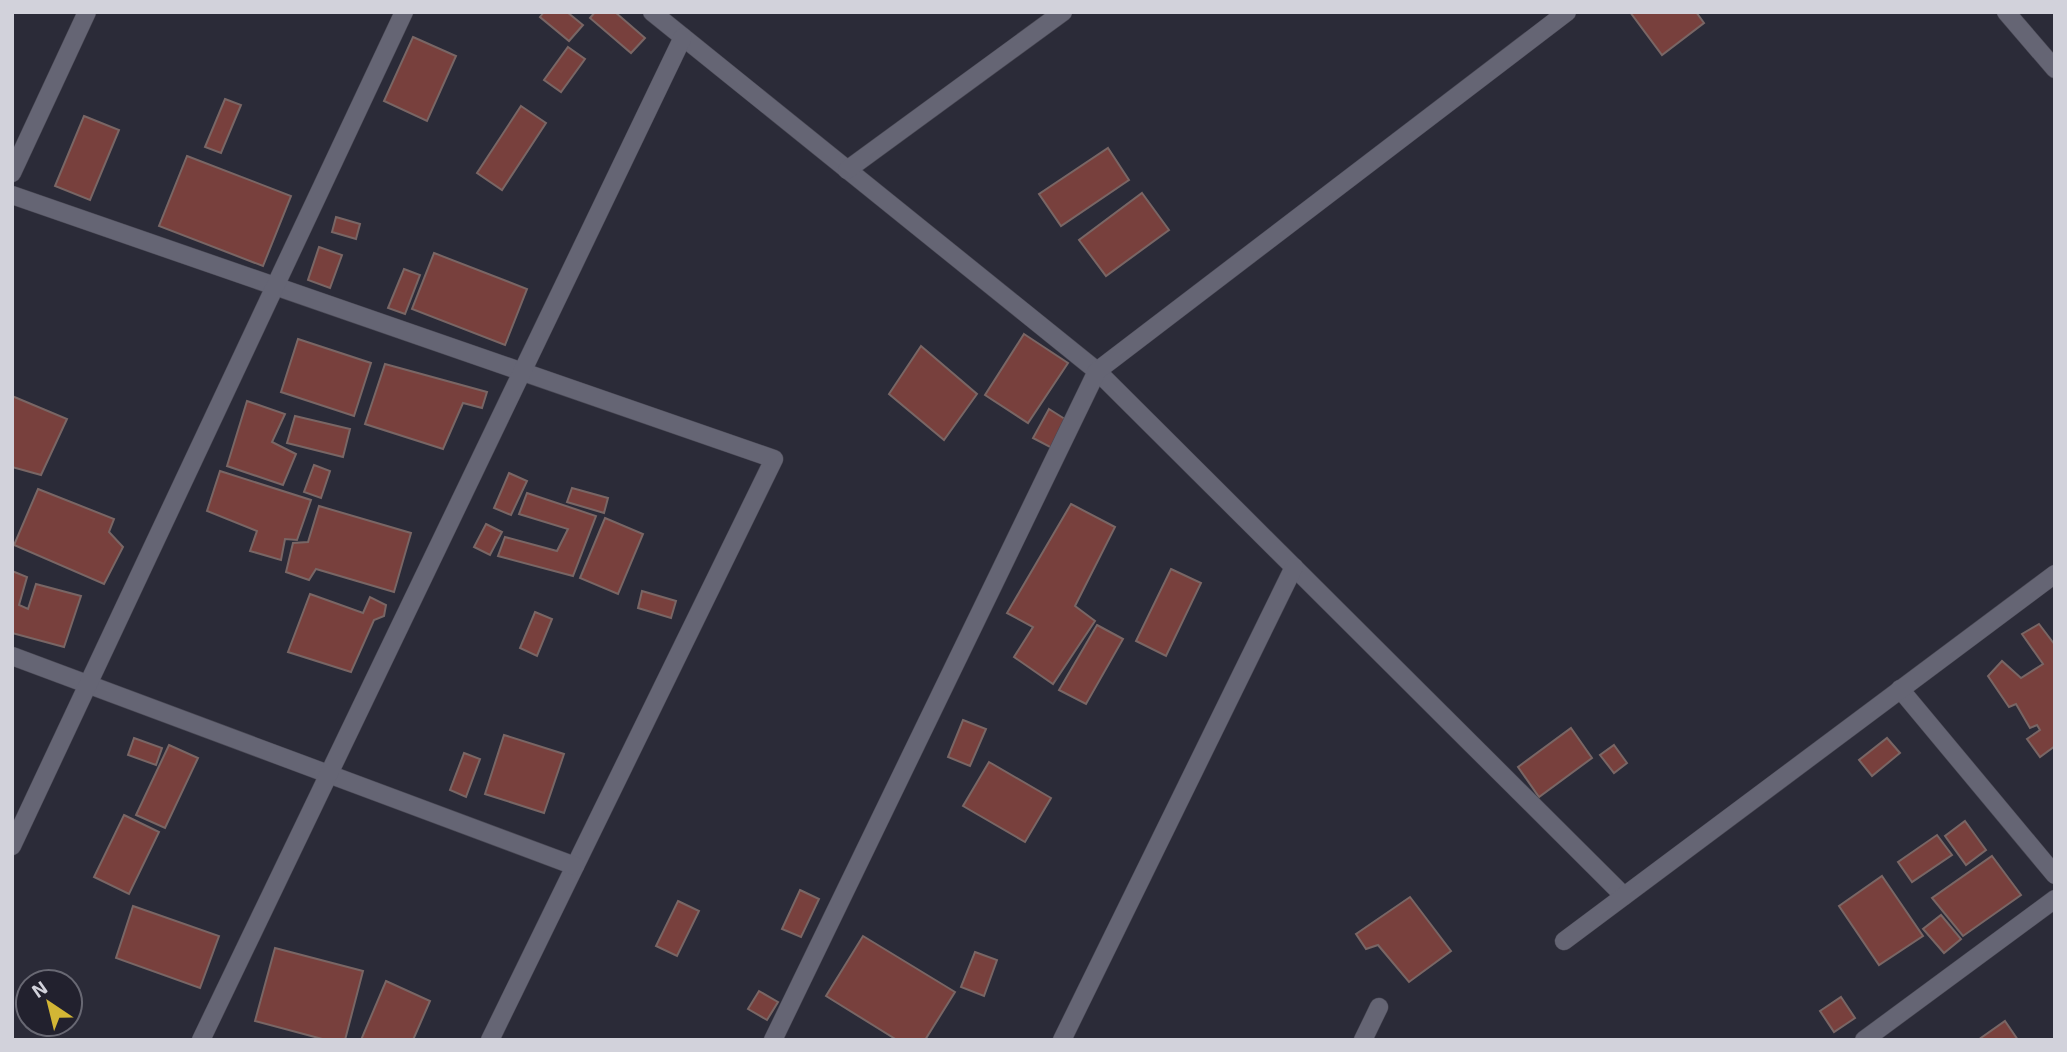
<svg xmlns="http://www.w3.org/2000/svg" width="2067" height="1052" viewBox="0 0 2067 1052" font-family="'Exo 2',sans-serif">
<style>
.building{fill:#78403d;stroke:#796665;stroke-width:2}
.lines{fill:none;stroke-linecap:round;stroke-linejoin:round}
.minor-casing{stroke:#494854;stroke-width:19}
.minor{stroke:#656574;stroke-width:18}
</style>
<rect width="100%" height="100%" fill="#2b2b38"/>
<g class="building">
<path d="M544,12H567L583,25L569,41L540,17Z"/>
<path d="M595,12H615L645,38L631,53L590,18Z"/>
<path d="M1630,12H1696L1704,23L1662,55Z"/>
<path d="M413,37L456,56L427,121L384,101Z"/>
<path d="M568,47L585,59L561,92L544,80Z"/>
<path d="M225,99L241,105L221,153L205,147Z"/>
<path d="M521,106L546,123L502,190L477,173Z"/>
<path d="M84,116L119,130L90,200L55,186Z"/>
<path d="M1108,148L1129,180L1061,226L1039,194Z"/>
<path d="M187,156L291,196L263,266L159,226Z"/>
<path d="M1142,193L1169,230L1106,276L1079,240Z"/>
<path d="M336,217L360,224L356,239L332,232Z"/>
<path d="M319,247L342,255L330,288L308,280Z"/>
<path d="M434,253L527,289L505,345L412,309Z"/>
<path d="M404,269L420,275L405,314L388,308Z"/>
<path d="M1024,334L1068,363L1028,423L985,395Z"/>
<path d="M298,339L371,363L354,416L281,392Z"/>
<path d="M921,346L977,394L944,440L889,394Z"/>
<path d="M385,364L487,392L482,408L463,403L443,449L365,424Z"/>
<path d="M12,396L67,419L41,475L12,467Z"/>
<path d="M247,401L285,414L272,442L296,454L283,485L227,466Z"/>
<path d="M1049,409L1068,421L1052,448L1033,438Z"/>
<path d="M295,416L350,429L343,457L287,443Z"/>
<path d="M314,465L330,471L321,498L304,492Z"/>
<path d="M220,471L311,500L297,540L285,539L281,560L250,551L257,531L207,511Z"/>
<path d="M509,473L527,481L511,515L494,508Z"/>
<path d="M572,488L608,498L604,513L567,502Z"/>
<path d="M38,489L114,519L109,532L123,547L104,584L14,545Z"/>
<path d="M527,493L596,516L573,576L498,556L505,537L557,551L568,529L519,514Z"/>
<path d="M1071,504L1115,527L1075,606L1095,621L1053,684L1014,657L1033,627L1007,613Z"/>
<path d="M319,506L411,533L394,592L316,569L309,580L286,572L293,543L308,542Z"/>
<path d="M605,518L643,534L618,594L580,578Z"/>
<path d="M486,524L502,532L490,555L474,547Z"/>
<path d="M1171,569L1201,583L1166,656L1136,641Z"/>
<path d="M12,571L27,577L19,605L28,609L36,584L81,596L64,647L12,633Z"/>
<path d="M642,591L676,601L671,618L638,608Z"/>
<path d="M310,594L363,613L370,597L386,605L384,616L374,620L351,672L288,652Z"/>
<path d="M535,612L552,619L537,656L520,648Z"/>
<path d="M2039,624L2055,645V746L2040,757L2027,739L2040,730L2037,725L2030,728L2016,704L2009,707L1988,676L2002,661L2021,678L2043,664L2022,634Z"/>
<path d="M1097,625L1123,639L1086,704L1059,690Z"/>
<path d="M963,720L986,729L970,766L948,757Z"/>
<path d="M1571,728L1592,758L1539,797L1518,767Z"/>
<path d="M504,735L564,754L544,813L485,794Z"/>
<path d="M134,738L162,748L156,765L128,755Z"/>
<path d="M1887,738L1900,753L1872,776L1859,760Z"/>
<path d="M169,745L198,758L165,828L136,815Z"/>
<path d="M1614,745L1627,763L1614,773L1600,755Z"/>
<path d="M464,753L480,759L466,797L450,790Z"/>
<path d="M989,762L1051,798L1025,842L963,806Z"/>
<path d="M124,815L159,832L129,894L94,877Z"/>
<path d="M1965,821L1986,850L1966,865L1945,836Z"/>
<path d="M1937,835L1952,855L1912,882L1898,862Z"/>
<path d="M1992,856L2021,895L1963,936L1932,898Z"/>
<path d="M1882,876L1923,936L1879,965L1839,906Z"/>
<path d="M800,890L819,899L801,937L782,929Z"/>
<path d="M1410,897L1451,951L1409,982L1378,945L1366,949L1356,934Z"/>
<path d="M678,901L699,911L677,956L656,946Z"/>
<path d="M133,906L219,936L200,988L116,958Z"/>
<path d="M1941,915L1961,939L1944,953L1923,929Z"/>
<path d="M863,936L955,992L925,1040H897L826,996Z"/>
<path d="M275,948L363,971L345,1040H326L255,1021Z"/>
<path d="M975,952L997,960L984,996L961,987Z"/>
<path d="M386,981L430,1001L413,1040H361Z"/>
<path d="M759,991L778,1002L767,1020L748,1009Z"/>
<path d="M1841,997L1855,1018L1834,1032L1820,1011Z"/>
<path d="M2005,1021L2018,1040H1978Z"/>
</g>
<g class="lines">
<g class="minor-casing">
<g id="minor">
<path d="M652,12L1097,371L1624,896"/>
<path d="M2006,12L2055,69"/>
<path d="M847,170L1063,12"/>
<path d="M12,173L87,12"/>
<path d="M12,195L774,459L490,1040"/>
<path d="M12,656L575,866"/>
<path d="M1900,689L2055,875"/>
<path d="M12,846L404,12"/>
<path d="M1564,941L2055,574"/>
<path d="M201,1040L683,37"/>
<path d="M773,1040L1097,371L1567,12"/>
<path d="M1062,1040L1294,567"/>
<path d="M1363,1040L1379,1007"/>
<path d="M1864,1040L2055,899"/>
</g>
</g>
<use href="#minor" class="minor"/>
</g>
<rect width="2067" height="1052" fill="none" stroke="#d2d2db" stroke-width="28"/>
<g transform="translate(49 1003) rotate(325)"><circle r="33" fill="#22212e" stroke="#686873" stroke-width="2"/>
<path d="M0-5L12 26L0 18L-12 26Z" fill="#d3b635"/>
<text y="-10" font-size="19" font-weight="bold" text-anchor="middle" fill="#d2d2db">N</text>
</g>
</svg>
